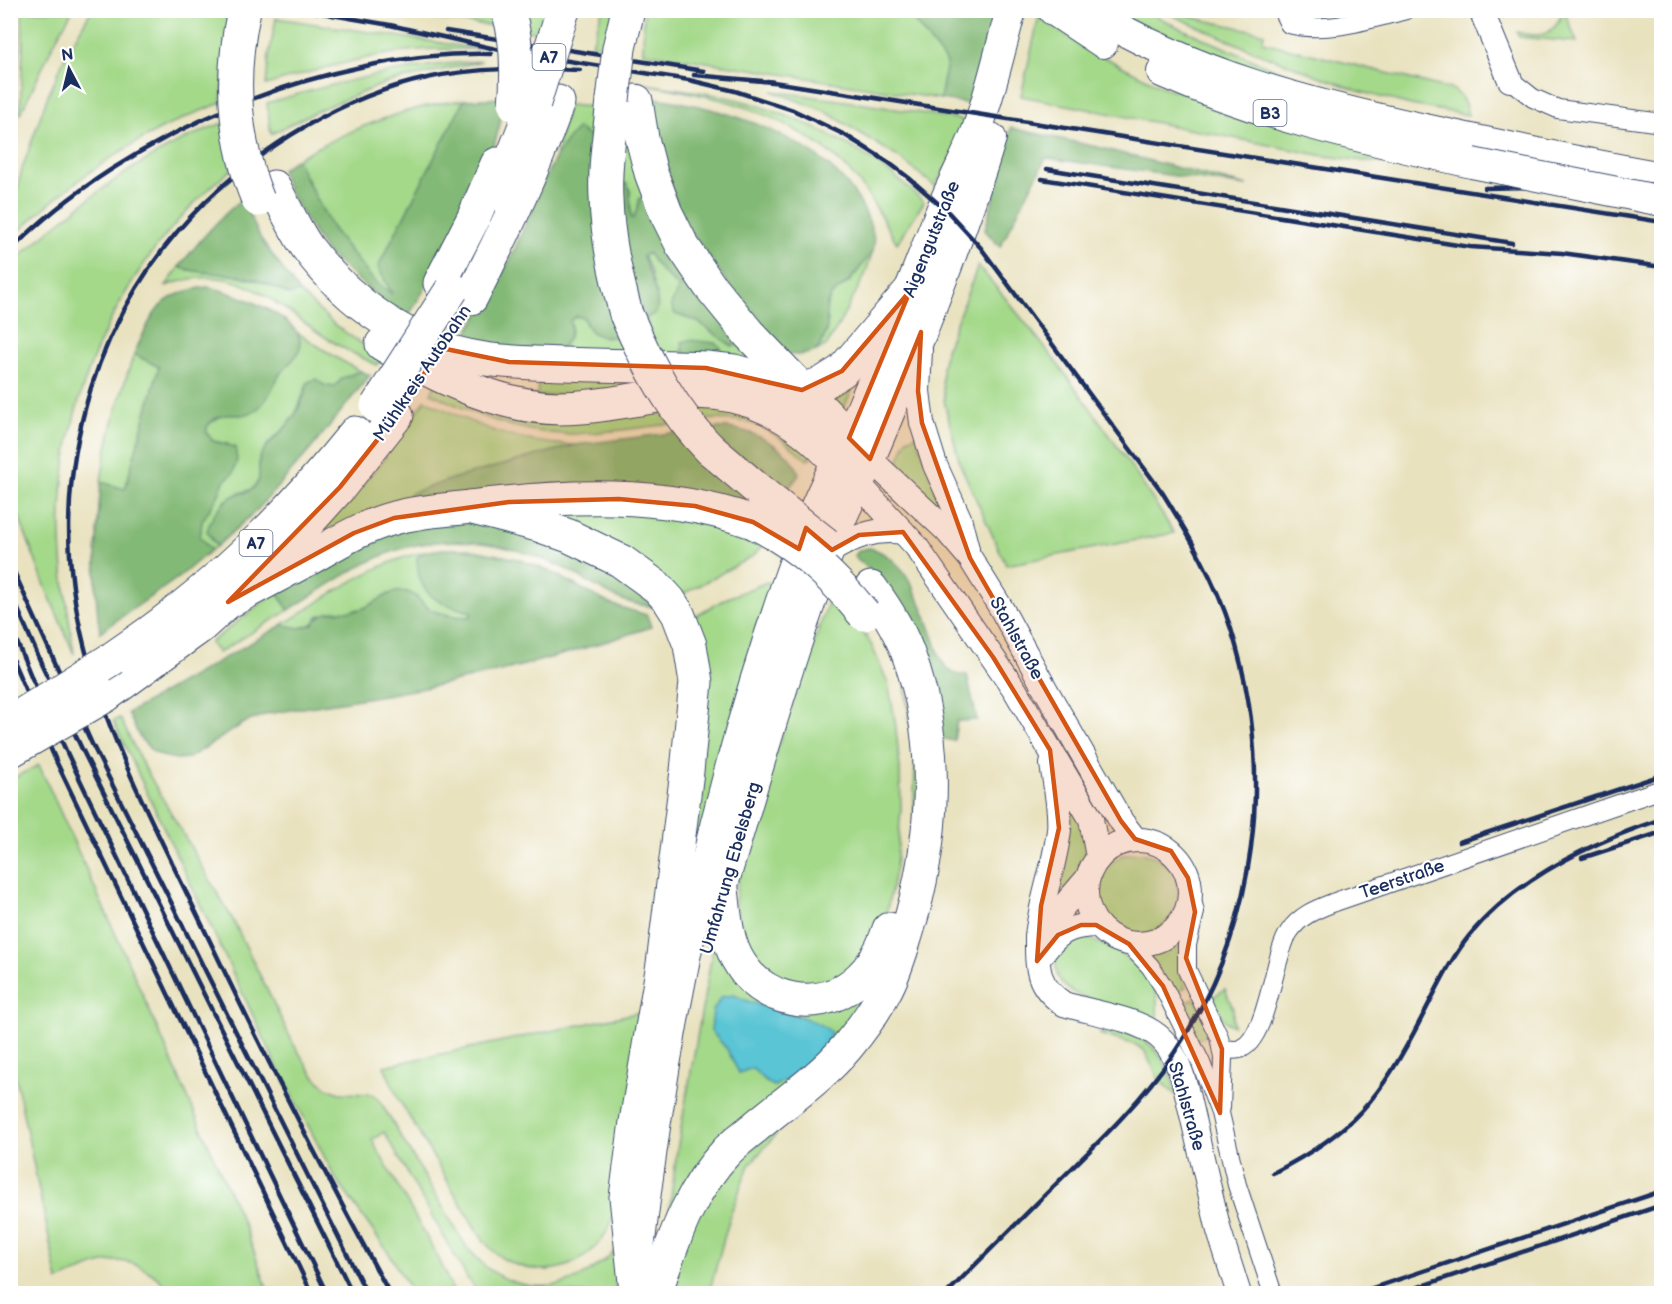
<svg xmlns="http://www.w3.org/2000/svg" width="1672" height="1304" viewBox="0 0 1672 1304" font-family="'Balsamiq Sans',sans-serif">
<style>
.green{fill:#a4d98a;stroke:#608474;stroke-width:1.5;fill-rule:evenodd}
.forest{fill:#83b976;stroke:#4f746a;stroke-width:1.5}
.water{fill:#5ac5d4;stroke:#3a7a99;stroke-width:1.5}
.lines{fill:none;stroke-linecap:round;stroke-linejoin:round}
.minor-casing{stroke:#3a4a6d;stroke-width:20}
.tertiary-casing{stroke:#3a4a6d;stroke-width:26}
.primary-casing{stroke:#3a4a6d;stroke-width:32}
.motorway-casing{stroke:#3a4a6d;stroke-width:35}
.minor{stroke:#fff;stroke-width:18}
.tertiary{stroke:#fff;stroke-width:24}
.primary{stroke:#fff;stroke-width:30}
.motorway{stroke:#fff;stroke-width:33}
.rail{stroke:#1b2f5e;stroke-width:4.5}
.primary-bridge-casing{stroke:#3a4a6d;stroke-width:32;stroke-linecap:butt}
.motorway-bridge-casing{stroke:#3a4a6d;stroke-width:35;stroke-linecap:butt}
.primary-bridge{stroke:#fff;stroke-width:30}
.motorway-bridge{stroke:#fff;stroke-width:33}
.marked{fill:#d45514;fill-opacity:0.2;stroke:#d45514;stroke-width:4.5;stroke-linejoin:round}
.labels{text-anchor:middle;stroke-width:4.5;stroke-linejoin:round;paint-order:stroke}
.shield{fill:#fff;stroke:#5f6d8e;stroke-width:1.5}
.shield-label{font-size:16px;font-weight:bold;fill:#1b2f5e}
.street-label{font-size:18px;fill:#1b2f5e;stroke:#fff}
</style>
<rect width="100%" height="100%" fill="#fff"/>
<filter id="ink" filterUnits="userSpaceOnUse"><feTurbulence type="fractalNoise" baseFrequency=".0167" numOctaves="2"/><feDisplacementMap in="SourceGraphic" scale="12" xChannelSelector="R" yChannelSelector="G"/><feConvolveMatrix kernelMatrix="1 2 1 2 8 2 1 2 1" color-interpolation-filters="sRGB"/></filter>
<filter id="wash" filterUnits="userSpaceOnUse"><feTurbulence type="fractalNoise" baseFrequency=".008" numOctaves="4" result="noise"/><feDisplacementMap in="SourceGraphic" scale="24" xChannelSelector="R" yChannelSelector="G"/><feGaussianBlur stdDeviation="1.35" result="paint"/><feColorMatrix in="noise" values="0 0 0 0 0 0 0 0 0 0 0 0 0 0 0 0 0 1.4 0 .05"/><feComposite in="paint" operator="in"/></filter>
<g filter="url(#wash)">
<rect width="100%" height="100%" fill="#e9e2bf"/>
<g class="green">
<path d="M906,10L947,63L940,99L643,52L644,11Z"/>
<path d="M22,11H72L54,43L20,115L23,45Z"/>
<path d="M91,11H230L221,103C141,132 70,180 11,239V215L22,169L47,98L67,52Z"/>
<path d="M375,11H495L502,27Z"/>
<path d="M520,11H548L542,33L526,30Z"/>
<path d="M602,11H614L610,47L592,44Z"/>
<path d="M1113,11H1146L1180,28L1259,63L1336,93L1245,69L1180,46Z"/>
<path d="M1163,11H1177L1199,19L1264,33L1263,42L1454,90C1463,97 1466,105 1468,115L1411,105L1358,91L1253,51Z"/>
<path d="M1562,11H1564L1577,42L1519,37L1517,32C1540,39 1556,35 1562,11Z"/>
<path d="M1039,16L1080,45L1163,87L1436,165H1396L1324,156L1021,96Z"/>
<path d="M276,18L481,49C452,49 422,48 393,53C350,60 308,72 266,85L269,55Z"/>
<path d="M482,61L386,83L321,109L271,134L267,103C337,82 408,65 482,61Z"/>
<path d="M646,84C684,90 723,94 759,106C805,121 851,143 889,172C902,181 913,192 924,202L897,243C884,223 873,200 858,181C826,141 767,111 718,99C695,93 670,89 646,84Z"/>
<path d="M772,91L845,101L971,121L959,146L935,186L898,157L825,111Z"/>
<path d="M464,100L378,267L393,295L373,280L332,228L296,159C348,130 404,106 464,100Z"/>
<path d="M621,101L649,199L636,211L634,218H631L630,191L622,182Z"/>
<path d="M568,105L603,108L595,164L592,139L578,128L554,161Z"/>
<path d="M223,123L232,169C130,252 67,376 61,508C59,557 67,606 74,654L47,591L11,496V264C75,207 141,153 223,123Z"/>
<path d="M873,250L865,275L837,328L827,345L816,351L822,343L828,320L825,311L831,295L850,281Z"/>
<path d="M648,253C654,265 669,279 679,287L671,305L675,314L698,322L732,346L737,345L771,369L682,350L685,360L657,359L646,319L657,294L652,283L651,271L643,256Z"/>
<path d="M978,266C1050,349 1116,440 1174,533L1006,565L960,464L945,405L942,380V367L947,346Z"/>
<path d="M179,267L188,270C225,274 256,275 289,295L299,292L335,325L382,358L377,365C360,357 344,349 328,339C273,304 238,258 166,286Z"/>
<path d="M576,316L584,318L585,323L620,337L630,357L555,353C563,343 575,335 570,321Z"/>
<path d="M298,333L335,357L360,371L343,378L334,387L308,382L296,413L285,428L268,444L259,458L260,479L252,489L237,494L225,501L210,522L211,539L217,546L211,550L200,537L202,521L218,496L224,481L233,473L228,444L213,441L206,432L208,425L224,414L241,415L266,398L282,370L296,356L300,340Z"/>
<path d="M869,351L841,415L822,395Z"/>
<path d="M134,354L159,367L125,490L101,482C107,437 120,396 134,354Z"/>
<path d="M540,372L641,377L647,386L537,397Z"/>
<path d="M437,382L660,412L671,424C636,428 601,434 566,434C518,433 473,414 431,393Z"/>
<path d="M425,400C478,426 514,444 575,445L455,478L410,494L411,504L307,547L385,458Z"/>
<path d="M689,407L729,410L774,427L811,456V458L806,459C766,425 752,416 698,420Z"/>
<path d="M916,435L948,519L897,465L907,439Z"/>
<path d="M529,508H630L765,536L760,549L753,556L676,598Z"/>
<path d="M424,552L417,558L437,600L460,609L473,612L470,617H459L432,611L414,595L408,592H394L364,608L348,612L335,611L318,616L313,624L300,628L282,625C326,598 372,563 424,552Z"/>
<path d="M767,582L773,583L689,901V619L725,599Z"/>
<path d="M276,592L289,610L218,653L210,643Z"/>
<path d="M831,594L850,612L871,644L888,683L895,720L900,768L901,810L896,867L885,920L853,975L801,992L747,961L735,902L739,874L760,798Z"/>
<path d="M900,648L924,806L880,985L794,1084L664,1254L677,1150L714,942L726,954L808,1007L887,953L913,848L915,760ZM734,995L748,1003L766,1082L752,1068L739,1073L727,1049L711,1031Z"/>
<path d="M120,718L142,763L233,920L294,1045L314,1076L327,1088L340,1093L371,1094L378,1098L467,1248C474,1254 480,1262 487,1268C535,1302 581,1286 619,1247L615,1293H478L468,1279L384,1132L372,1140L439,1259L454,1293H412L390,1255L336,1179L277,1066L113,721Z"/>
<path d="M39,765L130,966L246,1230L269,1293H172C157,1274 133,1257 107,1262C91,1265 74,1275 58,1281L11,1056V779Z"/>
<path d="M1064,796L1080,815L1086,855L1080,872L1047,913Z"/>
<circle cx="1137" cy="894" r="41"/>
<path d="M1181,931C1177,951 1177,968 1186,987L1172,994L1144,950L1157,947Z"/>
<path d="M1077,937C1105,940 1147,965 1156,993C1158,1001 1157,1013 1157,1022C1133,1014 1075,1001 1061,982C1053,972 1056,957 1059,946Z"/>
<path d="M1225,989L1233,1009V1026L1226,1022L1210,999Z"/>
<path d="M1195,998L1213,1032L1196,1040L1178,1006Z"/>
<path d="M646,1011L614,1215C598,1264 547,1285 502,1258C491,1251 484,1241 477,1231L398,1098L384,1066Z"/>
<path d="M1115,1031C1158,1037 1165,1061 1178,1097L1159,1080L1144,1050L1136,1045L1099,1034Z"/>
<path d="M796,1112L749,1165L731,1213L709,1293L668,1294L676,1255L707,1188Z"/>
</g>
<g class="forest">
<path d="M906,11H1002L976,105L940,99L947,63Z"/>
<path d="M647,97C721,106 829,138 864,210C869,220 877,238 873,250C873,252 851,280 848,282C843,287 835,290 831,296C824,305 827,312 827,322C828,332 822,343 816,351C801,356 790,357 775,349L680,217Z"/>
<path d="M504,98L500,124L492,153L429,282L407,318L390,308L325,251L289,192L281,170L296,159L332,228L373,280L392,294L378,267L464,100Z"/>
<path d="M578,128L592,139L620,337C604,338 588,337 584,318L576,316L570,321C574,335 565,345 555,353L461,343C478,315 495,288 510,259C529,220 548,156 578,128Z"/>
<path d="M1011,128L1097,147L1247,186L1046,158L1000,247L985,230Z"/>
<path d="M622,182L627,184L630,191L631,218H634L640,198L649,199L737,345L732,346L698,322L675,314L671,305L679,287C669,278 654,265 648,253L643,256C647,268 664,304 655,314C654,314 646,318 646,319L623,269Z"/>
<path d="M242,199L261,239L299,292L289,295C275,286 261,280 245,277C223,272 201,275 179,267C199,241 218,219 242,199Z"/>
<path d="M207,287C230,291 307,318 300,348C297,359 286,365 280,374C273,385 267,404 254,411C237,421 225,406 208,425L206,432L213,441L235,447L237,460L233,473L224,481L218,496L202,521L200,537L211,550L179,577L100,632C92,582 97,532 101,482L125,489L159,367L134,354C154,312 157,294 207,287Z"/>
<path d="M689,340L716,343L721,348L722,357L685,360L682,342Z"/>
<path d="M360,371L370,375L310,450L258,509L217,546L207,531C211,517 221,502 235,495C240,493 248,493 252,489C265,479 255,467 261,455C267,443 277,437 286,427C297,414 304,399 308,382L316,379L325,386L334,387L343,378Z"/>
<path d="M705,428C714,428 724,427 734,429C756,432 795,452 799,475L783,496Z"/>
<path d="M679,432L751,499L749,509L411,504L409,494L455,478L575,445Z"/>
<path d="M476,521L601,558L653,606C618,606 592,582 562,567C506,541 442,531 384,555C350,569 320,591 289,610L276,592L382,530Z"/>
<path d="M869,548C907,556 921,604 933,636C937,647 940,662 949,670C954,675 960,675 967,675L977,720L957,721L954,741L936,737L877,576L854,556L860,550Z"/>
<path d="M442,549H468L518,559L549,571L610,604L647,615L651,627C580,651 508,671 434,686C379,697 323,704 267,714L244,723L189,758L176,759L162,756L152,751L140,738L128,713L282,625L300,628L313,624C326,604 344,616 364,608C379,602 388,589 407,592C417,594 423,607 433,611C444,616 458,617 470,617L472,612C438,604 417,596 417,558L424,552Z"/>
</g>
<path class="water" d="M734,995C763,1011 808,1012 831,1032C824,1056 796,1076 774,1086L766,1082L752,1068L739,1073L727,1049L711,1031L713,1011L721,997Z"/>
</g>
<g filter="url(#ink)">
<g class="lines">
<g class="minor-casing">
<g id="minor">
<path d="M1282,10L1289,24C1327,34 1370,19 1406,10"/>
<path d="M1510,80L1533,98L1558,109L1662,123"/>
<path d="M1190,891L1195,912L1187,945V970L1219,1037L1223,1058L1221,1108"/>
<path d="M1129,944L1150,966L1163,986L1201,1063L1220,1113L1237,1185L1273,1294"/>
<path d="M1222,1049C1227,1049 1235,1051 1240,1049C1268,1039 1273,956 1289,932C1300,915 1317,909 1335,902L1662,789"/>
</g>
</g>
<g class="tertiary-casing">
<g id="tertiary">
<path d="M1481,10L1510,80"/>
<path d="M920,350L918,391L922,423L935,465L959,518L967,549"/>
<path d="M870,459L946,530L970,558L1001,608L1043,685L1121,821L1135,839"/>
<path d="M858,483L916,546L1015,690L1091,819L1098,857"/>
<path d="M829,552C853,537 874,528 903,532"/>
<circle cx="1138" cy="892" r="52"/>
<path d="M1086,880L1037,937C1037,967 1036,986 1064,1004C1092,1013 1136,1018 1158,1036C1173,1048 1180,1068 1185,1085L1219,1231L1239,1294"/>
<path d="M1037,936C1041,900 1055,866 1059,830C1061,808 1055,785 1052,764"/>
<path d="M1042,954C1059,932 1068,926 1096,925"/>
</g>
</g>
<g class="primary-casing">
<g id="primary">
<path d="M1053,10L1103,43"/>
<path d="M1087,10C1194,75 1309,104 1429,130C1507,147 1584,163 1662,177"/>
<path d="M1162,72C1262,116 1366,139 1472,163"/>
<path d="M715,911C755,781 790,649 840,522C849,499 862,479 871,456C889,416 904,375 921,334C946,269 971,205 991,138"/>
<path d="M639,1249C666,1009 720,765 803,538C819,493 843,451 862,407C891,339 917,270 945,201C955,177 968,154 977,130C991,91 1000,50 1011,10"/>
</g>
</g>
<g class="motorway-casing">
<g id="motorway">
<path d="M613,100C610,132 604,166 606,198C607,238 616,276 626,314"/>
<path d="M636,101L642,138L651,173L666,213L682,245L709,285L749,334L849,438"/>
<path d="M274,187C285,207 294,228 307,247C347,302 411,347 479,358C507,363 536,363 565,364C612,366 659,366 706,368L734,371L802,390L823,383L842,371L910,291"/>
<path d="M498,194L534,103"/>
<path d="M440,283L473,219L497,164"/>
<path d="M471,298C504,234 534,170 558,102"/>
<path d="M382,344C433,375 499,408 560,408C601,408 641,397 682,393C744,387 797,416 837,462"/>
<path d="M710,449L763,494"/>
<path d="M469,507L538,525L569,536L621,561L657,587L669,600L678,614L690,645L696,682L687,771L663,964L636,1122L626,1197L635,1282"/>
<path d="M228,602C256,587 284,572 312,557C338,542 364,526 394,518C418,511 445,510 470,507C564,495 663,490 753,522"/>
<path d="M113,658C134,643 156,629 176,612C243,560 302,499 355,433"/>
<path d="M105,696L201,626L277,557L340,487L397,415"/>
<path d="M722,889C725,915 726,943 741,965C749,978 762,988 776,994C829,1015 873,980 889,929"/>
<path d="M660,1279C676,1232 692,1188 727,1151C735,1143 745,1135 754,1128C785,1102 821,1078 847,1047C861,1030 875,1011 885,991C895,973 901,951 907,932C934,845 941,746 910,659C901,632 887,610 871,588"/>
</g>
</g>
<use href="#minor" class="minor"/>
<use href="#tertiary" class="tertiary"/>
<use href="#primary" class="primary"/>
<use href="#motorway" class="motorway"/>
<g class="rail">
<path d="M304,10L340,16"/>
<path d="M332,15L390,25L500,50L689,80L735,91L793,110L845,135L888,162L909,178L949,213L981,248L1162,492C1189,535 1215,580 1231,629C1276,772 1258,929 1174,1053C1143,1099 1104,1137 1065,1175C1025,1215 986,1254 946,1294"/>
<path d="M446,31L704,71"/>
<path d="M694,75L773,82"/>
<path d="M767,81L1662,222"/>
<path d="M10,112L15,57V10"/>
<path d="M1047,169L1512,243"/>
<path d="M1042,179L1470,247L1562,253L1662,267"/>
<path d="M1485,188L1662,184"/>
<path d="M10,251C125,133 327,50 491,54"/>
<path d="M10,563L92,744L367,1294"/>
<path d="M10,591L42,665L82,749L353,1294"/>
<path d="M10,625L31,676L70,759L327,1294"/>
<path d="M10,654L57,763L312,1294"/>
<path d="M1459,842L1662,775"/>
<path d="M1582,858L1662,832"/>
<path d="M1273,1173C1354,1132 1380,1098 1421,1019C1436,991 1449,961 1469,936C1516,879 1592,842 1662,819"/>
<path d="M390,1294C325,1175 264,1055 206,933C118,750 26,598 91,388C113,318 152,254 204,203C264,145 344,96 427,78C477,67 530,68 580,70"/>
<path d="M1355,1294L1662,1191"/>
<path d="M1398,1294L1662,1205"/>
</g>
<g class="primary-bridge-casing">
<path id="primary-bridge" d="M1472,163L1662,201"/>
</g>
<g class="motorway-bridge-casing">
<g id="motorway-bridge">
<path d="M244,10C230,74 233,139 258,200"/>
<path d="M508,10C518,41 518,73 515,105"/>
<path d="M613,100L619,48L628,10"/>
<path d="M534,103L563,10"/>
<path d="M626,314C647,363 672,411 710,449"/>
<path d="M377,406L452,289"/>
<path d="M763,494L826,544"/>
<path d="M753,522C800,545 831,574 864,614"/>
<path d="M20,716L113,658"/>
<path d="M10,751L105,696"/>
</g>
</g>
<use href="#primary-bridge" class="primary-bridge"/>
<use href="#motorway-bridge" class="motorway-bridge"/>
</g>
</g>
<path class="marked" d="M910,291L849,438L870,459L921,332L918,391L922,423L970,558L1121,821L1135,839L1171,851L1188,878L1195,912L1186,958L1222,1049L1220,1113L1163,986L1129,944L1096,925H1081L1058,935L1037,961L1041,906L1059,828L1050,750L993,657L903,532L859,535L832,550L806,528L799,549L753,522L695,506L619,499L509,502L394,518L354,533L228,602L340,487L397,415L441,348L509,362L706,368L802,390L842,371Z"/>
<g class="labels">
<g class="shield">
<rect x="532.5" y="44" width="33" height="26" rx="4.5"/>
<rect x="1253.5" y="100" width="33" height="26" rx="4.5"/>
<rect x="239.5" y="530" width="33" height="26" rx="4.5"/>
</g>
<g class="shield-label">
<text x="549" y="63">A7</text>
<text x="1270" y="119">B3</text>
<text x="256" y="549">A7</text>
</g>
<g class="street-label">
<text transform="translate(931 239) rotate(-68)" y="6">Aigengutstraße</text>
<text transform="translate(422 373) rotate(-56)" y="6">Mühlkreis Autobahn</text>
<text transform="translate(1017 638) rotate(61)" y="6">Stahlstraße</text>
<text transform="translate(730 868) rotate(-74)" y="6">Umfahrung Ebelsberg</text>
<text transform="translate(1402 879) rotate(-19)" y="6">Teerstraße</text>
<text transform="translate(1187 1106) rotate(74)" y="6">Stahlstraße</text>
</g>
</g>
<rect width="1672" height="1304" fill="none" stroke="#fff" stroke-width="36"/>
<g transform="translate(69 69) rotate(353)" stroke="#ffffff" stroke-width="4.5" paint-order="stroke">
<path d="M0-4.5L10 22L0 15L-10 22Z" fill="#1b2f5e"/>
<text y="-9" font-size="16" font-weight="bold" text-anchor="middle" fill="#1b2f5e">N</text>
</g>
</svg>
